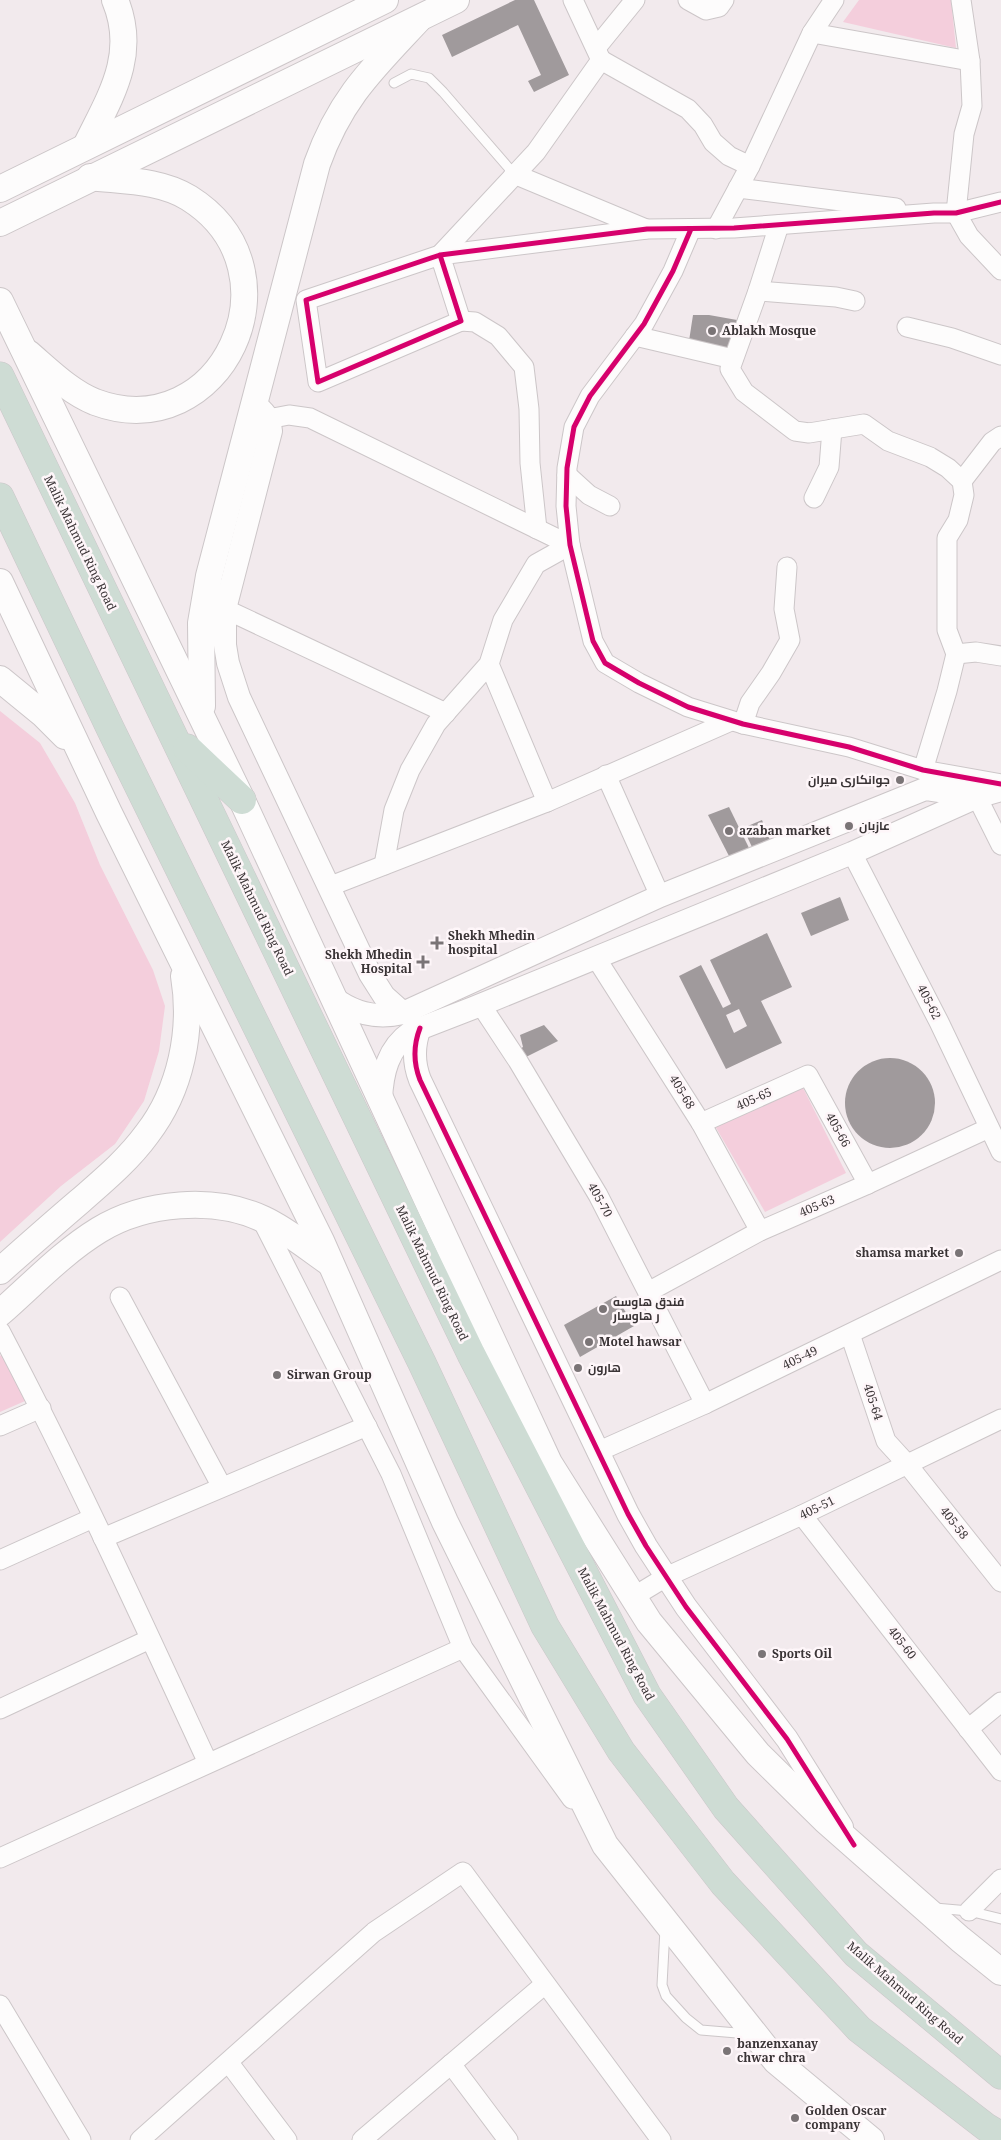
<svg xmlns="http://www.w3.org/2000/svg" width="1001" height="2140" viewBox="0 0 1001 2140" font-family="'Noto Serif',Cairo,serif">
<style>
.green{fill:#f4cedc}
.building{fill:#a09a9c;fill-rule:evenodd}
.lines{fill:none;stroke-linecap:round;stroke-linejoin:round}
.service-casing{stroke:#ccc6c8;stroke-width:11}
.minor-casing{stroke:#ccc6c8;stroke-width:21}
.tertiary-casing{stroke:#ccc6c8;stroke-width:24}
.secondary-casing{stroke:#ccc6c8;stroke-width:28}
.trunk-casing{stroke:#cbc7c9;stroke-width:29}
.service{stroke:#fdfcfc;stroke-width:9}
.minor{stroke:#fdfcfc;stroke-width:19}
.tertiary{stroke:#fdfcfc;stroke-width:22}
.secondary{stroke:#fdfcfc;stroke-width:26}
.trunk{stroke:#cedcd4;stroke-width:28}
.cycleway-casing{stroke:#fef6f9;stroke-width:8}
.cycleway{stroke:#d6006c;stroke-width:5}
.poi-dot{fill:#7a7476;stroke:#fef6f9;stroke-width:2}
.labels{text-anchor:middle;stroke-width:5;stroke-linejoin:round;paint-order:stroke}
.poi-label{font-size:12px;font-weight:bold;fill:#3a3436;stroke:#fef6f9;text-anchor:start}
.street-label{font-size:12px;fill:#3a3436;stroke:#fef6f9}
</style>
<rect width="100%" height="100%" fill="#f2eaed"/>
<g class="green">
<path d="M859,0H951L956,48L843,22Z"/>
<path d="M0,711L40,743L75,803L100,865L153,970L165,1006L159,1051L144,1101L115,1144L61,1186L0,1242Z"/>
<path d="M801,1084L846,1173L765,1212L715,1126Z"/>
<path d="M3,1353L25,1401L0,1412V1356Z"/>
</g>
<g class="building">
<path d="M515,0H534L569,75L534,92L528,81L541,75L518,25L452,57L442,35Z"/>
<path d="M693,315H709L737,320L730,349L689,341Z"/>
<path d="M729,807L749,848L729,856L708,815Z"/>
<path d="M762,820L770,840L752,847L743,828Z"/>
<path d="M840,897L849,920L811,936L801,913Z"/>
<path d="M767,933L792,987L761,1001L782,1043L726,1069L679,976L701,965L723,1008L731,1004L710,960ZM739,1009L747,1026L734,1033L726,1015Z"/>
<path d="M544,1025L558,1041L518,1061L514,1053L523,1047L520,1035Z"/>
<circle cx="890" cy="1103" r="45"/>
<path d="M616,1296L634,1326L580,1357L564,1325Z"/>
</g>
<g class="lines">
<g class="service-casing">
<g id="service">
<path d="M394,83L411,74L429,78L443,92L514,174"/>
<path d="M935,1908L969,1911L1001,1919"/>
<path d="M665,1929L662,1985L666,1996L686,2018L701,2030L749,2034"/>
</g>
</g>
<g class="minor-casing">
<g id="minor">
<path d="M688,0L706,10L719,7L724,0"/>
<path d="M961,0L970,61L972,106L964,134L956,213L969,236L1001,270"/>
<path d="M812,33L970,61"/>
<path d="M596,48L635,0"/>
<path d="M601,60L688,109L703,125L713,142L729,156L750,166"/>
<path d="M514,174L646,229"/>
<path d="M738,188L896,208"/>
<path d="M779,225L758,291L730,369L744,392L795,431L809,433L864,424L888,441L930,457L948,468L962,481L964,495L958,520L947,538V630L956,654L947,691L923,770"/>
<path d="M691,229L673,271L644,324L590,396L574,427L567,468L566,506L570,545L593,641L605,663L639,683L688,707L743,724L849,747L923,770L1001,784"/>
<path d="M716,229L750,166L812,33L834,0"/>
<path d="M440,255L461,321L318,382L306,300L440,255L647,229L734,228L934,213H956L1001,202"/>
<path d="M440,255L536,152L601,60L573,0"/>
<path d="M758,291L836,297L855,301"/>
<path d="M461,321L475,322L498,336L524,367L529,409L530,463L537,529"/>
<path d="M907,327L952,338L1001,355"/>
<path d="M635,336L733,359"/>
<path d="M268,419L289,415L310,418L570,545"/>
<path d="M567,475L589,495L610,506"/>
<path d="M962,481L992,442L1001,436"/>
<path d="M814,498L829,467L832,429"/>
<path d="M225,609L446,713"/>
<path d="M956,654L976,652L1001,656"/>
<path d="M489,664L547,802L731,721"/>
<path d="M743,724L750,703L771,673L790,640L784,609L787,567"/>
<path d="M606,775L660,896"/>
<path d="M977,797L1001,845"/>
<path d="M852,853L939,1022L1001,1152"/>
<path d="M384,865L394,810L410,770L436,724L489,664L503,620L536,564L570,545"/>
<path d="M328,887L547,802"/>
<path d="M596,958L701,1123L760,1231"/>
<path d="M481,1005L518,1061L598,1195L705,1404"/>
<path d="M701,1123L808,1075L868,1184"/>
<path d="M261,1218L391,1474L463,1648L572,1799"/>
<path d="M648,1292L760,1231L868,1184L989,1128"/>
<path d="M120,1297L222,1487"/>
<path d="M0,1331C75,1473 141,1618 208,1763"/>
<path d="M850,1334L886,1441L907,1464L1001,1582"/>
<path d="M0,1426L41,1408"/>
<path d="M597,1452L705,1404L1001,1260"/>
<path d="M802,1515L1001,1771"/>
<path d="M103,1538L367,1426"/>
<path d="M0,1560L93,1518"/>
<path d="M633,1597L666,1577L802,1515L1001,1419"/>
<path d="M0,1709L150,1639"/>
<path d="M968,1729L1001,1702"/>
<path d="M0,1858L463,1648"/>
<path d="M969,1911L1001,1879"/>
<path d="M0,2005L81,2140"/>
<path d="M229,2063L287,2140"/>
<path d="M451,2064L508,2140"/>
<path d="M140,2140L374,1932L463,1872L661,2140"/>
<path d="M362,2140L545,1984"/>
</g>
</g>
<g class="tertiary-casing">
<g id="tertiary">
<path d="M254,404C264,411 270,418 271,431L225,609V645L228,663L239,697L370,974L384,996L403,1013"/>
<path d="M334,998C355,1014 377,1019 403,1013L660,896L925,789L977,797"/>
<path d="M420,1028C413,1046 413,1062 420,1080L628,1514L646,1546L686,1607L787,1739L842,1827"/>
<path d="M381,1100C382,1073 388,1048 411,1032L473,1008L852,853L977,797L1001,790"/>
</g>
</g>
<g class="secondary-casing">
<g id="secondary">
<path d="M86,146C110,97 138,55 115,0"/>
<path d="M0,189L385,0"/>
<path d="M0,223L456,0"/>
<path d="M0,301L242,800L549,1463L649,1622L758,1754L826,1821L960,1939L1001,1972"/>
<path d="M28,353C49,371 70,392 95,402C221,449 305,271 189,198C160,180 123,181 90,177"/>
<path d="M0,582L109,813L321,1241L445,1522L605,1845L776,2061L871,2140"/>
<path d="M0,679L44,715L65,736"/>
<path d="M202,706L201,623L209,576L317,164C340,99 372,69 418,20"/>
<path d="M0,1271C27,1247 53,1224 80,1201C104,1180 128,1160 147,1134C181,1090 193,1030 184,976"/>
<path d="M0,1313C32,1285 63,1252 99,1230C145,1202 214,1196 263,1219C287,1230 308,1248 330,1263"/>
</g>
</g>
<g class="trunk-casing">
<g id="trunk">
<path d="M0,376L471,1354L647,1695L726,1808L856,1954L1001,2075"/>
<path d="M0,497L111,730L422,1363L545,1626L621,1751L723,1883L859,2029L986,2127L1001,2136"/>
<path d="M187,748L242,800"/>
</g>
</g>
<use href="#service" class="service"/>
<use href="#minor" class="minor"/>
<use href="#tertiary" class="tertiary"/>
<use href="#secondary" class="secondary"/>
<use href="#trunk" class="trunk"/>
<g class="cycleway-casing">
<g id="cycleway">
<path d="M691,229L673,271L644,324L590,396L574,427L567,468L566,506L570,545L593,641L605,663L639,683L688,707L743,724L849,747L923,770L1001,784"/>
<path d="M440,255L461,321L318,382L306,300L440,255L647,229L734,228L934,213H956L1001,202"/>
<path d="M420,1028C413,1046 413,1062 420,1080L628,1514L646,1546L686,1607L787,1739L854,1845"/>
</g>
</g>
<use href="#cycleway" class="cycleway"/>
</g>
<g class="poi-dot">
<circle cx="712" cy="331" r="5"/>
<circle cx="900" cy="780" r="5"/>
<circle cx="849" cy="826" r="5"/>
<circle cx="729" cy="831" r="5"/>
<path d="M434.5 935.5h5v5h5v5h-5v5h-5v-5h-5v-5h5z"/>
<path d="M420.5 954.5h5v5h5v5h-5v5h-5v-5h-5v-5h5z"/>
<circle cx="959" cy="1253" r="5"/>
<circle cx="603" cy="1309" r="5"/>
<circle cx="589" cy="1342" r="5"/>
<circle cx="578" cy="1368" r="5"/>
<circle cx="277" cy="1375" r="5"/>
<circle cx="762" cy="1654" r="5"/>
<circle cx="727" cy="2051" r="5"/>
<circle cx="795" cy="2118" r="5"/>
</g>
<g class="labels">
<g class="poi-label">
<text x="722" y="335">Ablakh Mosque</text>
<text x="890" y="784" text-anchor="end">جوانكاری میران</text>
<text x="859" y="830">عازبان</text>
<text x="739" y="835">azaban market</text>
<text x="448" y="940">Shekh Mhedin<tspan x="448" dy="14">hospital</tspan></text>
<text x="412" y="959" text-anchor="end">Shekh Mhedin<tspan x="412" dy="14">Hospital</tspan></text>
<text x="949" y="1257" text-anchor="end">shamsa market</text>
<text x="613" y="1306">فندق هاوسه<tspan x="613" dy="14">ر هاوسار</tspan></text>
<text x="599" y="1346">Motel hawsar</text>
<text x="588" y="1372">هارون</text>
<text x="287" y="1379">Sirwan Group</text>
<text x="772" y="1658">Sports Oil</text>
<text x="737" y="2048">banzenxanay<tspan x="737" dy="14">chwar chra</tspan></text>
<text x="805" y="2115">Golden Oscar<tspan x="805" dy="14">company</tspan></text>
</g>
<g class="street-label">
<text transform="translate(80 543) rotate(64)" y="4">Malik Mahmud Ring Road</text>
<text transform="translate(257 908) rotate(64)" y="4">Malik Mahmud Ring Road</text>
<text transform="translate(929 1002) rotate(63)" y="4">405-62</text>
<text transform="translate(682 1092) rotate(59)" y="4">405-68</text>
<text transform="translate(754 1099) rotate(-24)" y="4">405-65</text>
<text transform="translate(838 1130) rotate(61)" y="4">405-66</text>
<text transform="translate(600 1200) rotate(61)" y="4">405-70</text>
<text transform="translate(817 1206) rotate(-23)" y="4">405-63</text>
<text transform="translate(432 1273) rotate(64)" y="4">Malik Mahmud Ring Road</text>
<text transform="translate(800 1358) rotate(-26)" y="4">405-49</text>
<text transform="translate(873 1402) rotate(72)" y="4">405-64</text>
<text transform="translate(817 1508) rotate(-26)" y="4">405-51</text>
<text transform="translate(954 1523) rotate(52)" y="4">405-58</text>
<text transform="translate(616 1634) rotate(62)" y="4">Malik Mahmud Ring Road</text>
<text transform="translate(902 1643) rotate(52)" y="4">405-60</text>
<text transform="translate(905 1993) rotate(41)" y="4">Malik Mahmud Ring Road</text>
</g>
</g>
</svg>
